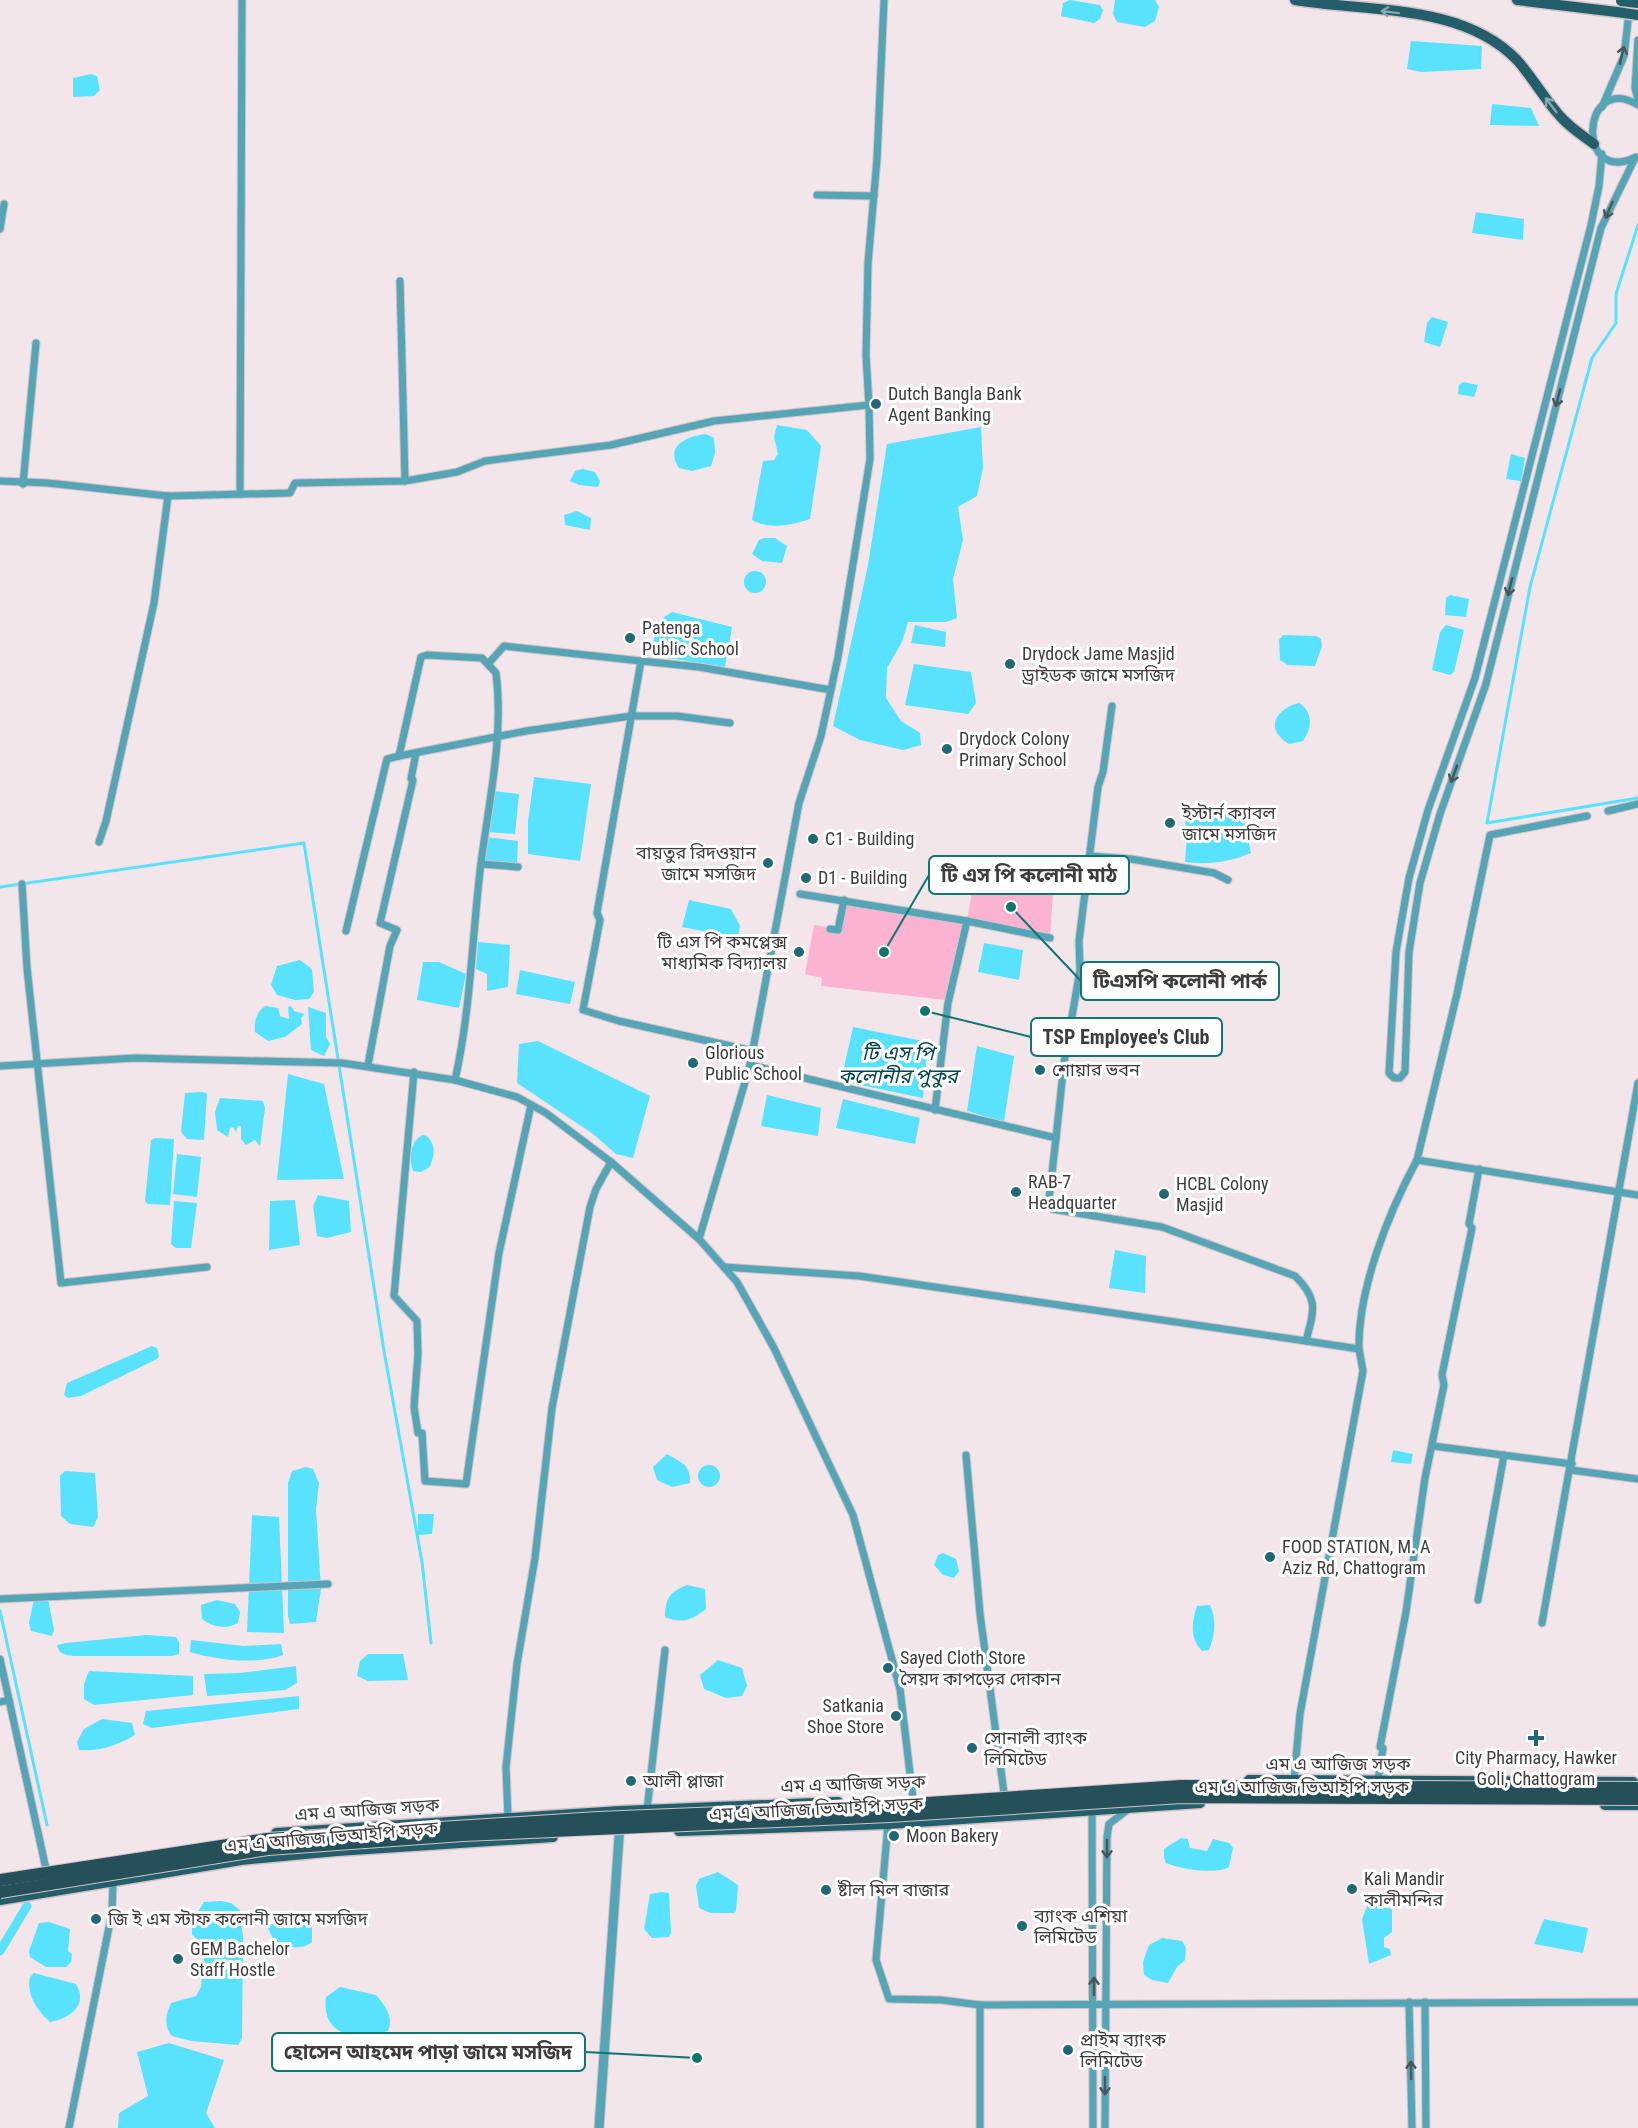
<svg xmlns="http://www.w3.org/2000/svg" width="1638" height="2128" viewBox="0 0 1638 2128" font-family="'Roboto Condensed','Noto Sans Bengali',sans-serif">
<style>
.green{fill:#fcb2d1}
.water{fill:#58e2fd}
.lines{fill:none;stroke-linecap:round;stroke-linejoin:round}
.stream{stroke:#58e2fd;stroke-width:3}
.canal{stroke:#58e2fd;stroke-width:9}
.minor-casing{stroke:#cfc4c8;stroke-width:9}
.tertiary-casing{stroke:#cfc4c8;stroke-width:11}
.primary-casing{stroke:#cfc4c8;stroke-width:13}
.minor{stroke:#55a5b7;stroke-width:7}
.tertiary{stroke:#55a5b7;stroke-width:9}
.primary{stroke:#245e6a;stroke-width:10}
.primary-bridge-casing{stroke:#cfc4c8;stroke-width:13;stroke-linecap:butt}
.trunk-bridge-casing{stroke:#cfc4c8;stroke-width:14;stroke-linecap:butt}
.primary-bridge{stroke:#245e6a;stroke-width:10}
.trunk-bridge{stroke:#25505a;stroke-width:12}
.oneway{stroke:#87a6ad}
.oneway2{stroke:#45565c}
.poi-dot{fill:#216876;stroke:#fff;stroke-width:2}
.labels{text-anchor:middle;stroke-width:6;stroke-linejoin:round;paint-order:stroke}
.poi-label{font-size:18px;fill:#403b3d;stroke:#fff;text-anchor:start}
.street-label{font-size:18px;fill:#403b3d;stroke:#fff}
.water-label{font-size:20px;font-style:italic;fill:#01434e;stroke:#fff}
.leader{fill:none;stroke:#0f766e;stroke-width:2}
.callout-dot{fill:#0f766e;stroke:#fff;stroke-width:2}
.callout{fill:#fff;stroke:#0f766e;stroke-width:2}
.callout-label{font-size:20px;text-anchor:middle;font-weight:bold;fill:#403b3d}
</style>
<rect width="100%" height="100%" fill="#f3e6eb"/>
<path class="green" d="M975,874L1035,884L1034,889L1053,892L1050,938L967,921L947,1000L821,986L822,978L805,974L814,925L837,929L843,900L967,921Z"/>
<g class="water">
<path d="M1070,0L1100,5L1103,10L1100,19L1094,23L1061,16L1063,3Z"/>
<path d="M1115,0H1155L1159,7L1155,21L1145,27L1117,22L1113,14Z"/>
<path d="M1411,41L1482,46L1481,69L1422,72L1407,69Z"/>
<path d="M91,74L97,76L100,90L94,96L73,97V78Z"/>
<path d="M1492,104L1531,108L1539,126L1490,125Z"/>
<path d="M1476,212L1524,219L1523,240L1472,233Z"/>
<path d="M1432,317L1448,322L1440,347L1424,342L1427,323Z"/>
<path d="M1463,382L1478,385L1474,397L1458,394L1459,385Z"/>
<path d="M777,425L807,430L821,446L810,519C792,525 769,530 752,520L763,461L774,460L778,454L774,437Z"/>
<path d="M981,427L983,468L977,496L958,507L963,540L953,579L957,618L946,622H908L902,642L887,668L886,698L901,721L920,733L921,745L903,750L860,740L833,726L868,565L887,444Z"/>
<path d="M706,434L714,438L715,453L711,466L692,471L679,468C664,446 687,436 706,434Z"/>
<path d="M1511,454L1525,458L1521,481L1506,479Z"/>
<path d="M583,469L595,472L600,481L598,487L579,485L570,481L575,471Z"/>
<path d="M577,511L591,518L590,530L565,525L564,515Z"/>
<path d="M764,538H775L787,546L782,563L762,561L752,554L759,540Z"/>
<circle cx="755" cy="582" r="11"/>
<path d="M1450,595L1469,599L1466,617L1445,615L1446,598Z"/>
<path d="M672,612L732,627L725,667L668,658L654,641L655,623Z"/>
<path d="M915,625L946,632L945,647L911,643Z"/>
<path d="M1446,625L1464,630L1454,672L1450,675L1432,670L1440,632Z"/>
<path d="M1283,635L1316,636L1321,639L1322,646L1315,666L1288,665L1280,660L1279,640Z"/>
<path d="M914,664L971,672L976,703L968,714L905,705Z"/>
<path d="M1299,703C1313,712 1313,727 1303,741L1289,744C1264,729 1275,709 1299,703Z"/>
<path d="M534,777L591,784L580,861L528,854V821Z"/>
<path d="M493,791L519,794L515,834L488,832Z"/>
<path d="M1211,807L1243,817L1251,853C1229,862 1209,865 1185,862L1187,834L1184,812Z"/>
<path d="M487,837L518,841L517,863L483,861Z"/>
<path d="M689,900L731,909L740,926L738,938L682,927Z"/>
<path d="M478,942L510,945L508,987L487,991V974L476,969Z"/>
<path d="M984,943L1023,950L1019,980L978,972Z"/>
<path d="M300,960L312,969L314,992L309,999L295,1000L277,995L271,985L277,966Z"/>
<path d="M423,962H439L466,974L459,1008L417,1000Z"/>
<path d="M520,970L575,982L570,1004L516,994Z"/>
<path d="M266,1006L278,1008L280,1016L289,1019L288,1007L291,1006L294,1011L305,1014L301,1018L302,1024L285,1037L268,1041L255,1032C254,1022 256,1011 266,1006Z"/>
<path d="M308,1007L326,1013V1037L330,1044L324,1056L311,1050Z"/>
<path d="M853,1027L928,1042L923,1098L841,1081Z"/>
<path d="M538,1041L650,1096L633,1158L616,1154L593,1134L517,1083L519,1044Z"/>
<path d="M977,1046L1014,1056L1004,1122L967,1111Z"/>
<path d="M288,1074L324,1084L344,1179L277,1180Z"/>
<path d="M203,1092L207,1094L204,1140L187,1139L181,1132L185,1093Z"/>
<path d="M767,1095L821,1108L818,1136L761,1126Z"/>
<path d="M220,1098L263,1101L265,1108L260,1146L255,1140L246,1145L241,1139V1126H238L236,1132L233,1127L230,1128L228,1137L217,1130L215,1112Z"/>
<path d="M843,1099L920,1118L915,1144L836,1128Z"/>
<path d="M422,1135L427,1136C437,1147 434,1155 430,1167L421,1172L413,1171C409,1158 410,1142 422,1135Z"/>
<path d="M155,1138L174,1139L170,1205L148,1204L145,1201L151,1140Z"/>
<path d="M177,1154L201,1157L197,1197L173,1194Z"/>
<path d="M318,1195L349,1201L351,1232L327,1238L317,1236L313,1206Z"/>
<path d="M295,1200L300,1245L269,1250L270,1201Z"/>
<path d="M174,1201L197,1203L191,1248H176L171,1244Z"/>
<path d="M1115,1250L1146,1256L1145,1293L1109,1288Z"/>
<path d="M152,1346L157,1348L159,1356L157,1359L81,1396L68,1398L64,1395L67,1383Z"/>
<path d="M1393,1450L1413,1454L1411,1464L1391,1462Z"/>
<path d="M667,1454C681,1462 691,1465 690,1483L672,1487L657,1480L653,1467Z"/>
<circle cx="709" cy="1476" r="11"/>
<path d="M306,1467L313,1469L319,1483L316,1509L321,1589L316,1622L290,1624L288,1616V1483L292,1471Z"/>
<path d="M65,1471L95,1473L98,1517L93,1527L70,1524L61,1516L60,1476Z"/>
<path d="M418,1514H434L432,1534L418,1535Z"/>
<path d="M252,1515L279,1517L284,1633L247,1632Z"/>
<path d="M943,1553L956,1559L959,1571L954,1578L943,1575L934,1565L938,1555Z"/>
<path d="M687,1585L705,1589L706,1609C692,1620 682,1624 665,1617C665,1598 670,1592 687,1585Z"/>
<path d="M48,1598L54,1630L52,1636L31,1631L29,1623L34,1599Z"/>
<path d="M217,1600L235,1604L240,1612L238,1623C226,1630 212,1627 202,1619L201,1605Z"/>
<path d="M1210,1605C1217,1621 1215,1634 1209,1650L1202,1651C1189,1637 1192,1622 1197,1606Z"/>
<path d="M146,1635L176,1637L179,1642V1654L171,1656H73C65,1655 59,1654 57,1645L66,1643Z"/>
<path d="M191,1640L244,1646L281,1644L283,1655C256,1665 217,1660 190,1652Z"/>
<path d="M368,1654H403L408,1680L368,1681L357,1676L360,1661Z"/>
<path d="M718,1660L742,1668L747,1686L742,1696L726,1698L704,1689L700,1675Z"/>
<path d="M296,1666L297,1683L285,1690L207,1696L204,1674L240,1673Z"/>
<path d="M89,1671L193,1676V1695L94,1705L84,1699V1684Z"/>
<path d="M299,1696V1709L152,1728L143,1724L146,1711Z"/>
<path d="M102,1719L132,1723L135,1735C117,1745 100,1752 79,1750L77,1742L84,1729Z"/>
<path d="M1181,1838L1188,1839L1190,1848L1207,1851L1213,1839L1229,1843L1233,1848L1229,1867C1215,1875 1181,1869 1166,1863L1164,1858V1849Z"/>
<path d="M718,1872L738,1885L736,1911L734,1913H710L699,1908L696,1886L699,1879Z"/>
<path d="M662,1892L669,1893L671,1933L669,1937L652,1938L644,1929L650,1894Z"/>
<path d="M221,1901L231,1903L240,1910L243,1937L242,2038L238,2045L191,2041L172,2036C163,2025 166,2014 171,2003L196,1996L201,1987L205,1947L202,1942L192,1935V1921L204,1902Z"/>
<path d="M1368,1904L1392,1909V1932L1384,1938V1947L1390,1949L1391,1955L1369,1964L1362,1919Z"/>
<path d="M301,1914L308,1916L312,1922V1942C302,1950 286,1948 275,1943L267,1926Z"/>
<path d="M1544,1919L1588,1928L1583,1953L1534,1944Z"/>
<path d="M49,1922L70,1929L68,1951L72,1954L71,1962L66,1967H46L30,1957L29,1951L39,1923Z"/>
<path d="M1162,1938L1182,1941L1186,1948L1185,1960L1177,1967L1168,1983L1152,1980L1144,1975L1143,1962L1149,1945Z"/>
<path d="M34,1973L76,1984C89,2005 69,2019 50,2022C37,2011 26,1994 30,1977Z"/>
<path d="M340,1987L376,1995C385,2005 394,2017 388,2031C357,2040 321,2038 326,1997Z"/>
<path d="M169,2043L224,2060L206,2113L215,2128H118L119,2113L148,2096L137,2052Z"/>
</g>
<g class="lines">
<g class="stream">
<path d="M1638,225L1616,294V323L1592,358L1530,587L1487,823L1638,798"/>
<path d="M0,887L304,843L384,1351L422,1562L431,1643"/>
<path d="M0,1611L47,1825"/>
</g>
<path class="canal" d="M0,1951L27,1906"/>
<g class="minor-casing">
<g id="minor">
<path d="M1638,40L1635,88L1638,99"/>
<path d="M1602,107L1624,56L1629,12"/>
<path d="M1602,154L1599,186L1591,225L1475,678L1428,810L1409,878L1396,952L1389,1073L1394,1078H1400L1405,1072L1409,952L1420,883L1440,814L1486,684L1601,228L1635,158"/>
<path d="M1636,157C1575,187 1581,71 1638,105"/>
<path d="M817,195L874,196"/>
<path d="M0,229L4,204"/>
<path d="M400,281L405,481"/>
<path d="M869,405L870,459L838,657L821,736L799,803L750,1065L699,1239L737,1282L774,1348L853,1515L900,1689L913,1799"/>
<path d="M0,481L48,483L168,496L290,493L295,483L405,481L457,472L485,461L611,445L714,421L869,405L866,356L868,263L877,159L884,0"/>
<path d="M23,484L36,343"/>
<path d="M240,494L242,0"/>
<path d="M641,661L699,667L831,690"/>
<path d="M488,664L504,646L641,661L597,913L600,920L583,1010L619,1021L753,1051"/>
<path d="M399,756L526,731L631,716H677L730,723"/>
<path d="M1608,811L1638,804"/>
<path d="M1587,816L1490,835L1457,994L1417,1160L1638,1195"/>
<path d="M99,842L106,821L154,603L168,496"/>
<path d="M1089,856L1131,859L1214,873L1228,880"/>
<path d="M481,864L518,867"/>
<path d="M22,884L27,968L61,1283L207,1267"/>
<path d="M800,894L967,921L948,1003L935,1110"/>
<path d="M967,921L1050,938"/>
<path d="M830,929L838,930L844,900"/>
<path d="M346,931L387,759L399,756L421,657L427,655L482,658L496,673C504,736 489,801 481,863C472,935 471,1009 455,1080"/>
<path d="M368,1065L390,946L397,930L380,923L413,780L411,779L416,753"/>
<path d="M750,1065L1056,1138L1049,1199L1052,1209L1162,1227L1295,1276C1319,1299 1314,1310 1306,1341L1359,1349L1363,1371L1300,1714L1294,1780"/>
<path d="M0,1066L135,1058L342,1063L455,1080L517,1097L546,1113L611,1162L699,1239"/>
<path d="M414,1072L394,1296L417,1321L418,1354L414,1407L418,1433H422L425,1481L466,1484L499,1253L531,1105"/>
<path d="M1056,1138L1064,1063L1080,970L1079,941L1098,787L1103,772L1112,706"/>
<path d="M724,1267L859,1276L1306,1341"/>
<path d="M1359,1349C1358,1288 1389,1212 1417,1160"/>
<path d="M1433,1446L1572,1464"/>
<path d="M966,1455L980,1614L1004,1793"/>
<path d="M1571,1470L1638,1479"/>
<path d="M0,1599L328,1584"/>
<path d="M1478,1600L1504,1455"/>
<path d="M1542,1623L1638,1083"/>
<path d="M0,1659L9,1700L0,1702"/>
<path d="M9,1700L46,1869"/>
<path d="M1378,1780L1383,1748L1380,1747L1406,1612L1425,1478L1444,1385L1442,1375L1472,1228L1469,1224L1479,1169"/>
<path d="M1092,1807L1093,2128"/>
<path d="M647,1810L665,1650"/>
<path d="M508,1818L506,1767L517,1664L535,1558L552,1408L590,1207L596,1189L611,1162"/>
<path d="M888,1824L876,1960L889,1999L941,2000L980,2005L1638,2002"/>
<path d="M1409,2002L1412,2128"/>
<path d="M1425,2002L1426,2128"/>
<path d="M980,2005V2128"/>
<path d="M69,2128L112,1912L113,1882"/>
<path d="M1105,2128L1107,1837L1109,1824L1126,1811"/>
</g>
</g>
<g class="tertiary-casing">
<path id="tertiary" d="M599,2128L620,1822"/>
</g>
<g class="primary-casing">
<g id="primary">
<path d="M1295,0C1367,12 1462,3 1517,60C1532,77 1544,98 1559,115C1569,127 1582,135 1594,144"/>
<path d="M1517,0L1617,12"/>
<path d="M1249,1780L1633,1782"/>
<path d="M1605,1805H1638"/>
<path d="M679,1831L888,1824L1200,1803"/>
<path d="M276,1833L620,1811L838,1802"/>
<path d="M0,1900L241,1860L337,1851L553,1837"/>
</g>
</g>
<use href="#minor" class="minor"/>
<use href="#tertiary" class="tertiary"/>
<use href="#primary" class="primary"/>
<g class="primary-bridge-casing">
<g id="primary-bridge">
<path d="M1621,1L1638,3"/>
<path d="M1617,12L1638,15"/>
</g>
</g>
<g class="trunk-bridge-casing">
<g id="trunk-bridge">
<path d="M0,1880L267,1839L598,1818L867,1807L1181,1786L1638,1788"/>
<path d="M0,1892L268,1849L463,1835L890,1816L1181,1797L1638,1799"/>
</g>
</g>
<use href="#primary-bridge" class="primary-bridge"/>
<use href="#trunk-bridge" class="trunk-bridge"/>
</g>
<defs><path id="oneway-shaft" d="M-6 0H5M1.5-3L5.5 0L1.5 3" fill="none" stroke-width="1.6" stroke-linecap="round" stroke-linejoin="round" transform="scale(1.5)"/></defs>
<g class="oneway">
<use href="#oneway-shaft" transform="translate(1390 12) rotate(-173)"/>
<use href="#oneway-shaft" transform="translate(1551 105) rotate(-127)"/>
</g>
<g class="oneway2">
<use href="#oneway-shaft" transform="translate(1622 55) rotate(-76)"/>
<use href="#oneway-shaft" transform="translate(1609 210) rotate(113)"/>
<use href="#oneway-shaft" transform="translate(1558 398) rotate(104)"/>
<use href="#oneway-shaft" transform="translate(1510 587) rotate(104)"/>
<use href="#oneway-shaft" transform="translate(1454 774) rotate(110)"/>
<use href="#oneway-shaft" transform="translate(1107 1849) rotate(90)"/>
<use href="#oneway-shaft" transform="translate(1094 1986) rotate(-90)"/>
<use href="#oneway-shaft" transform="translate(1411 2070) rotate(-91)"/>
<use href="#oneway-shaft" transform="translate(1105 2086) rotate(90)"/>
</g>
<g class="poi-dot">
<circle cx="876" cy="404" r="6"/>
<circle cx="630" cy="638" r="6"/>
<circle cx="1010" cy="664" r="6"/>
<circle cx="947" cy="749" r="6"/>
<circle cx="1170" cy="823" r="6"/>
<circle cx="813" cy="839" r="6"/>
<circle cx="768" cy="863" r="6"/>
<circle cx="806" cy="878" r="6"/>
<circle cx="799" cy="952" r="6"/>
<circle cx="693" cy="1063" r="6"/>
<circle cx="1040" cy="1070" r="6"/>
<circle cx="1016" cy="1192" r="6"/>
<circle cx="1164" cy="1194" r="6"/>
<circle cx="1270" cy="1557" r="6"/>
<circle cx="888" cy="1668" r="6"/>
<circle cx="896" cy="1716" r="6"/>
<path d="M1533 1729h6v6h6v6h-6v6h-6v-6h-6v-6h6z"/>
<circle cx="972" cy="1748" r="6"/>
<circle cx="631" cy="1781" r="6"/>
<circle cx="894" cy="1836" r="6"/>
<circle cx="1352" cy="1889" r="6"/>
<circle cx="826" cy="1890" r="6"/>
<circle cx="96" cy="1919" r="6"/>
<circle cx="1022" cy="1926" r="6"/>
<circle cx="178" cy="1959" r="6"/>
<circle cx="1068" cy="2050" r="6"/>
</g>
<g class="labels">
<g class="poi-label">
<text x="888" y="400">Dutch Bangla Bank<tspan x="888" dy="21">Agent Banking</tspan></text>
<text x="642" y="634">Patenga<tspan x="642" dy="21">Public School</tspan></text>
<text x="1022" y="660">Drydock Jame Masjid<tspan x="1022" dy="21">ড্রাইডক জামে মসজিদ</tspan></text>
<text x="959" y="745">Drydock Colony<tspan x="959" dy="21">Primary School</tspan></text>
<text x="1182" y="819">ইস্টার্ন ক্যাবল<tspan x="1182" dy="21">জামে মসজিদ</tspan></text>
<text x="825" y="845">C1 - Building</text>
<text x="756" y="859" text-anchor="end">বায়তুর রিদওয়ান<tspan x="756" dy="21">জামে মসজিদ</tspan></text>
<text x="818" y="884">D1 - Building</text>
<text x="787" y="948" text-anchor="end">টি এস পি কমপ্লেক্স<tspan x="787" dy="21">মাধ্যমিক বিদ্যালয়</tspan></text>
<text x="705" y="1059">Glorious<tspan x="705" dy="21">Public School</tspan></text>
<text x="1052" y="1076">শোয়ার ভবন</text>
<text x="1028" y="1188">RAB-7<tspan x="1028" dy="21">Headquarter</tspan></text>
<text x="1176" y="1190">HCBL Colony<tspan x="1176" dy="21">Masjid</tspan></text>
<text x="1282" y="1553">FOOD STATION, M. A<tspan x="1282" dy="21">Aziz Rd, Chattogram</tspan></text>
<text x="900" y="1664">Sayed Cloth Store<tspan x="900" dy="21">সৈয়দ কাপড়ের দোকান</tspan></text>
<text x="884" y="1712" text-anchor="end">Satkania<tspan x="884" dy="21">Shoe Store</tspan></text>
<text x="984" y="1744">সোনালী ব্যাংক<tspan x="984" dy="21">লিমিটেড</tspan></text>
<text x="1536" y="1764" text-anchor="middle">City Pharmacy, Hawker<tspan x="1536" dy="21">Goli, Chattogram</tspan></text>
<text x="643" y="1787">আলী প্লাজা</text>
<text x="906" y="1842">Moon Bakery</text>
<text x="1364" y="1885">Kali Mandir<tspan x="1364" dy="21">কালীমন্দির</tspan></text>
<text x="838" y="1896">ষ্টীল মিল বাজার</text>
<text x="1034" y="1922">ব্যাংক এশিয়া<tspan x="1034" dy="21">লিমিটেড</tspan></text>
<text x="108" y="1925">জি ই এম স্টাফ কলোনী জামে মসজিদ</text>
<text x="190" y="1955">GEM Bachelor<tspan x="190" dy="21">Staff Hostle</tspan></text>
<text x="1080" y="2046">প্রাইম ব্যাংক<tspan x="1080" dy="21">লিমিটেড</tspan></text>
</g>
<g class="street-label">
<text x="1338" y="1770">এম এ আজিজ সড়ক</text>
<text transform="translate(853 1784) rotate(-2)" y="6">এম এ আজিজ সড়ক</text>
<text x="1302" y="1793">এম এ আজিজ ভিআইপি সড়ক</text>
<text transform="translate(816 1809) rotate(-3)" y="6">এম এ আজিজ ভিআইপি সড়ক</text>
<text transform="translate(367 1810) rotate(-4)" y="6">এম এ আজিজ সড়ক</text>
<text transform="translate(331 1837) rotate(-5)" y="6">এম এ আজিজ ভিআইপি সড়ক</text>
</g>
<g class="water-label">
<text x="898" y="1060">টি এস পি<tspan x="898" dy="23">কলোনীর পুকুর</tspan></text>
</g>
</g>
<path class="leader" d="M884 952L929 875M1011 907L1081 981M925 1011L1031 1037M697 2058L585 2052"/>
<g class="callout-dot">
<circle cx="884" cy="952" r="6"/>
<circle cx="1011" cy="907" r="6"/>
<circle cx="925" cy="1011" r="6"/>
<circle cx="697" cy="2058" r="6"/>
</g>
<g class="callout">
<rect x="929" y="856" width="200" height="38" rx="6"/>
<rect x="1081" y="962" width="198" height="38" rx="6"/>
<rect x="1031" y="1018" width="191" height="38" rx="6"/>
<rect x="272" y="2033" width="313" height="38" rx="6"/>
</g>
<g class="callout-label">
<text x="1029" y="882">টি এস পি কলোনী মাঠ</text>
<text x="1180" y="988">টিএসপি কলোনী পার্ক</text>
<text x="1126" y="1044">TSP Employee's Club</text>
<text x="428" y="2059">হোসেন আহমেদ পাড়া জামে মসজিদ</text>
</g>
</svg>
